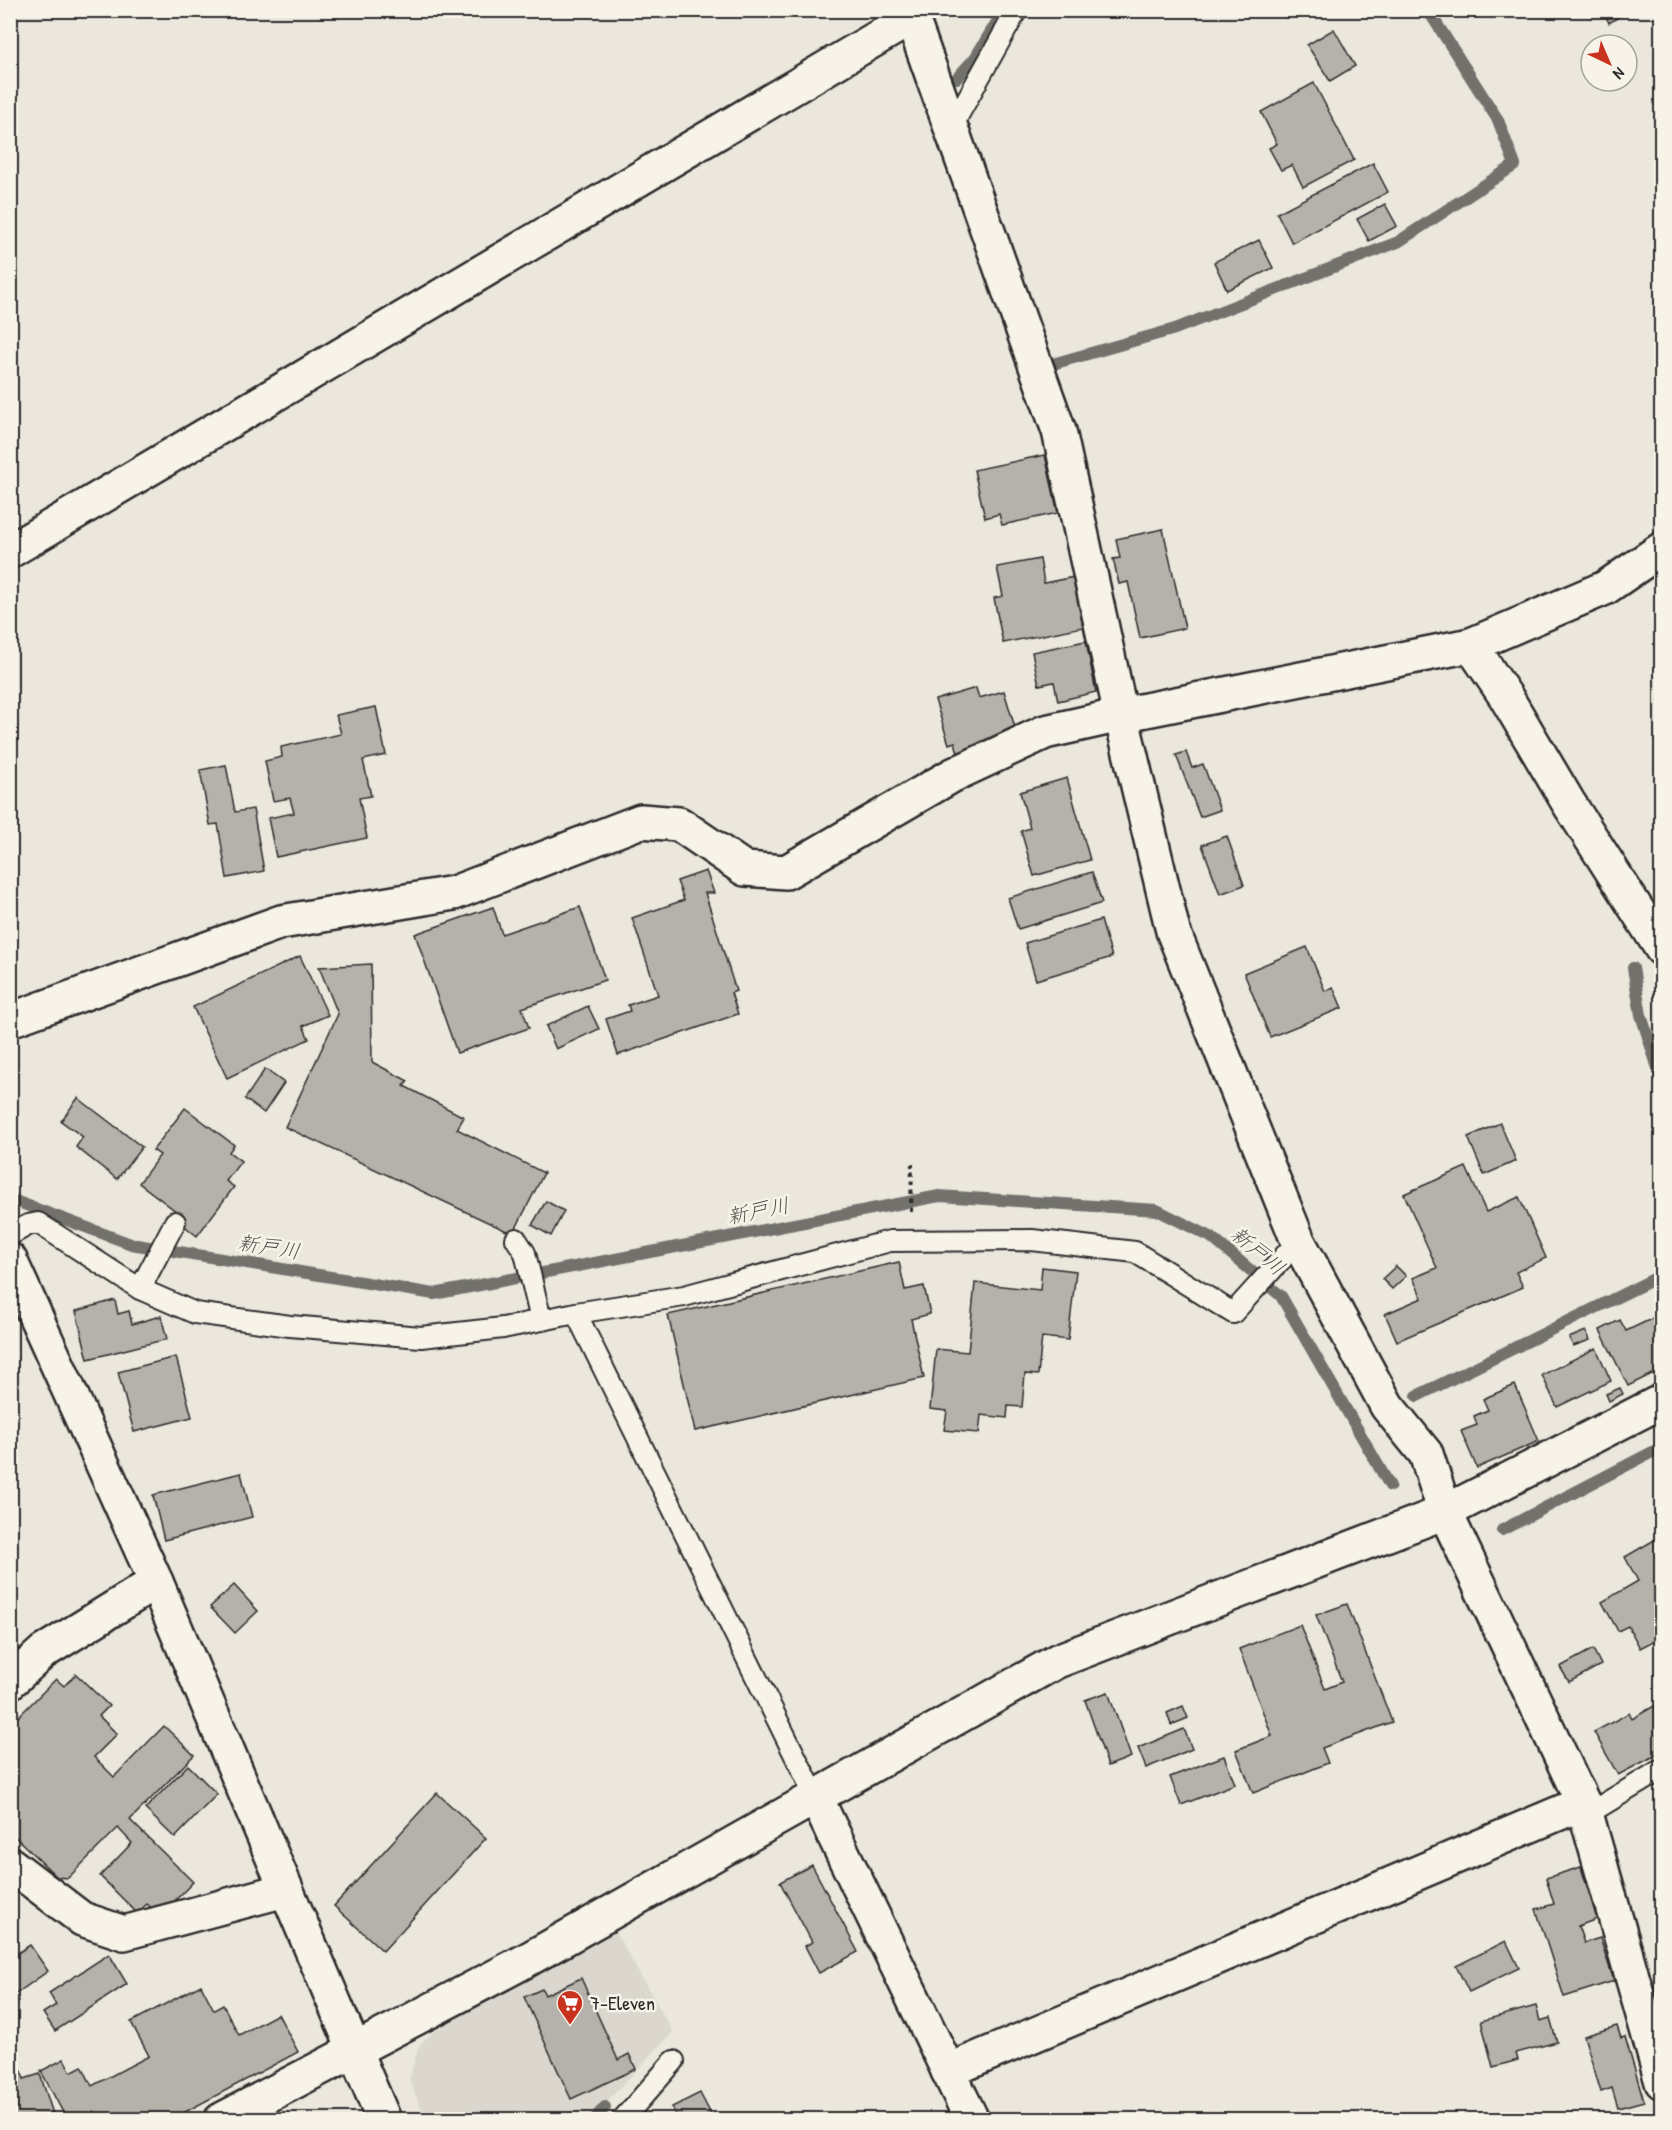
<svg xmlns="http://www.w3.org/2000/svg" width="1672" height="2130" viewBox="0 0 1672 2130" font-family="'Patrick Hand','Klee One',sans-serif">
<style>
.built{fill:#dbd7ce}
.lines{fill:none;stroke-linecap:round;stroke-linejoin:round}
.stream{stroke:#72716c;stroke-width:12}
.building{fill:#b5b2ab;stroke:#2b2b2b;stroke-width:1.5}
.service-casing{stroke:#2b2b2b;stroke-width:24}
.minor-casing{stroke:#2b2b2b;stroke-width:38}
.tertiary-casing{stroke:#2b2b2b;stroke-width:38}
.path{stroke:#2b2b2b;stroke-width:4;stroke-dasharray:4.5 4.5;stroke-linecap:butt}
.service{stroke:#f7f3e8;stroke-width:20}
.minor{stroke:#f7f3e8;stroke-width:33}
.tertiary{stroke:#f7f3e8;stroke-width:33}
.labels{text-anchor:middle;stroke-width:5;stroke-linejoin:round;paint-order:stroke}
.poi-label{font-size:20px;fill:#2b2b2b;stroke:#f7f3e8;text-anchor:start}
.water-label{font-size:21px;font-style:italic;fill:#555451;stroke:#f7f3e8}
</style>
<rect width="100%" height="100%" fill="#ebe7dd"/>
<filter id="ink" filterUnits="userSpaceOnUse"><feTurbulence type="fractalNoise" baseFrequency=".0167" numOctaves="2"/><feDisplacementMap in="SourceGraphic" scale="12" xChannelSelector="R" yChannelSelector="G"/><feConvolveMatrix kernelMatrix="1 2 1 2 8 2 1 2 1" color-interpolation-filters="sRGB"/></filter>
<g filter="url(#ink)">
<path class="built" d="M613,1928L673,2032L590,2119H426L409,2080L419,2045L430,2034Z"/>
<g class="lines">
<g class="stream">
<path d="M957,78L975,58L1004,10"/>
<path d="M1056,363L1175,329L1398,242L1515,165L1498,120L1428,10"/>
<path d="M1633,968L1641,1015L1662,1081"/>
<path d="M10,1199L131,1244L434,1294L939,1196L1157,1210L1211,1237L1281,1296L1390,1486"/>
<path d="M1417,1396L1662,1275"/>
<path d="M1502,1530L1662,1447"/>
<path d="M594,2120L605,2107"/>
</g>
</g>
<g class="building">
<path d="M1603,10H1630L1609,23Z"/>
<path d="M1334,29L1355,66L1330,81L1307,45Z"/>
<path d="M1314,83L1354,160L1303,187L1292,165L1281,170L1269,148L1277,144L1261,112Z"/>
<path d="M1373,163L1388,192L1292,243L1277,213Z"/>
<path d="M1385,204L1397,226L1369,241L1357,219Z"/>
<path d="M1259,240L1273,268L1227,290L1214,262Z"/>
<path d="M1045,455L1058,513L1002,525L999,514L985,518L974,470Z"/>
<path d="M1163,529L1185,628L1140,638L1128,582L1119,584L1113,559L1120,558L1116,539Z"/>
<path d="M1040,559L1044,583L1074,577L1083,627L1003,643L994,598L1003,596L997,567Z"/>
<path d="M1086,641L1096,692L1058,701L1054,682L1039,685L1032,652Z"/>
<path d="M976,688L979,698L1004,691L1017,734L958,753L955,742L949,744L935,700Z"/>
<path d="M376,707L386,755L363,760L371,796L359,798L367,838L276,857L268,818L294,813L290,798L273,801L265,761L282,757L281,747L341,734L336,715Z"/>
<path d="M1186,752L1192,768L1203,764L1220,810L1200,817L1176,755Z"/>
<path d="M226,765L235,812L253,809L264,871L227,878L218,824L210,825L200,770Z"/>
<path d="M1067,778L1090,860L1034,876L1021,831L1030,828L1020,792Z"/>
<path d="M1227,836L1244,885L1220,894L1202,845Z"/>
<path d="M706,871L714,893H705L736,991L731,993L738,1014L618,1055L606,1019L630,1011L628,1005L658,995L632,918L684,900L677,881Z"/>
<path d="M1092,872L1102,903L1018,929L1008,898Z"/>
<path d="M493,907L502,934L580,907L605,980L522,1008L529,1028L457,1053L415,934Z"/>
<path d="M1101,920L1112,957L1036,980L1025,943Z"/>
<path d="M1307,947L1325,991L1333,987L1342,1008L1270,1037L1244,973Z"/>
<path d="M300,956L328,1015L303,1026L309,1039L227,1078L193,1007Z"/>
<path d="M371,964L372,1062L408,1081L404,1086L464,1117L457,1129L544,1173L513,1234L285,1127L338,1014L319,967Z"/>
<path d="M588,1006L599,1029L556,1049L546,1026Z"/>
<path d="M265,1069L284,1083L264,1113L245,1099Z"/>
<path d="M78,1098L142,1147L117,1179L76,1147L83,1137L61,1121Z"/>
<path d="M185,1108L234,1145L229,1152L241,1161L226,1181L234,1187L197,1236L182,1224L185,1218L139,1183L160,1155L153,1150Z"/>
<path d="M1500,1123L1516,1161L1484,1175L1468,1137Z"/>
<path d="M1466,1167L1486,1212L1519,1197L1546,1258L1516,1272L1523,1287L1397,1341L1385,1314L1422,1298L1413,1278L1437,1268L1404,1194Z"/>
<path d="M546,1201L564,1211L551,1236L532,1225Z"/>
<path d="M899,1262L905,1290L924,1286L930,1314L911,1319L924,1378L695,1431L668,1315Z"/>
<path d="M1396,1266L1406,1276L1392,1289L1382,1279Z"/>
<path d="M1042,1267L1076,1271L1068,1340L1042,1337L1038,1375L1025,1374L1022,1407L1008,1406L1007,1418L981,1415L979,1433L944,1430L947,1411L930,1409L936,1349L968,1352L975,1283L1040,1290Z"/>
<path d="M115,1300L118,1314L129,1311L132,1324L161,1316L167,1339L88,1359L76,1311Z"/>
<path d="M1662,1314V1369L1628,1386L1600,1330L1620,1320L1626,1331Z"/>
<path d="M1586,1331L1590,1340L1573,1346L1569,1338Z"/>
<path d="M1596,1348L1611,1381L1557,1407L1542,1375Z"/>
<path d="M176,1357L192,1417L134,1432L118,1372Z"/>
<path d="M1515,1385L1539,1441L1477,1468L1461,1431L1477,1425L1474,1416L1488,1410L1483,1399Z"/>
<path d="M1620,1388L1623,1394L1609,1401L1606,1394Z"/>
<path d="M241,1473L252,1517L164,1540L153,1495Z"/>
<path d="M1656,1539L1662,1548V1642L1659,1638L1640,1648L1628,1626L1618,1631L1602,1602L1638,1581L1625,1557Z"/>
<path d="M234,1585L258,1611L235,1633L210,1607Z"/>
<path d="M1347,1604L1392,1722L1322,1748L1328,1763L1253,1793L1236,1750L1272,1736L1239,1649L1300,1625L1325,1689L1342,1682L1316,1615Z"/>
<path d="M1593,1649L1601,1665L1569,1682L1560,1667Z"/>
<path d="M76,1674L109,1706L99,1716L117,1734L94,1757L114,1777L164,1726L194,1755L130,1820L193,1882L160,1916L147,1904L137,1913L100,1876L132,1843L118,1828L68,1878L57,1877L10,1832V1725L56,1679L64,1686Z"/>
<path d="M1108,1692L1131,1757L1108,1766L1085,1700Z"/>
<path d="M1183,1706L1188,1718L1171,1725L1167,1713Z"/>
<path d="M1654,1706L1662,1719V1752L1618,1775L1594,1732L1629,1713L1632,1719Z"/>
<path d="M1184,1729L1192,1749L1146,1768L1138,1748Z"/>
<path d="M1224,1756L1235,1784L1181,1805L1170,1777Z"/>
<path d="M188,1765L217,1794L175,1838L145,1809Z"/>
<path d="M437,1793L486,1838L383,1951L334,1906Z"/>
<path d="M812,1865L858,1952L819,1973L805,1946L812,1942L780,1882Z"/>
<path d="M1581,1867L1597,1919L1578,1926L1584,1943L1600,1938L1614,1981L1564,1997L1536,1909L1554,1904L1546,1878Z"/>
<path d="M1506,1941L1519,1968L1469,1992L1456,1966Z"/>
<path d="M30,1945L48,1971L10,1998V1958Z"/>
<path d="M109,1954L127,1984L55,2031L43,2013L56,2005L49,1993Z"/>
<path d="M581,1978L618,2060L629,2054L636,2069L571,2099L524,1997L542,1989L545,1995Z"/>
<path d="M201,1985L214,2010L223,2005L239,2035L278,2014L298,2052L170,2120H63L66,2118L41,2071L64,2059L71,2072L82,2066L92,2086L149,2056L131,2022Z"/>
<path d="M1536,2006L1540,2021L1550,2018L1557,2042L1516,2053L1518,2060L1493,2067L1481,2021Z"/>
<path d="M1617,2026L1621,2038L1625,2037L1644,2101L1618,2108L1612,2088L1601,2092L1584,2036Z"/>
<path d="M19,2064L24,2079L40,2074L55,2120H10V2067Z"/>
<path d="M700,2093L714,2120H678L672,2107Z"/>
</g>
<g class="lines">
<g class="service-casing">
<g id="service">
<path d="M951,128L1017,10"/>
<path d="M10,1235L28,1225L38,1223L140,1289L195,1313L290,1326L421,1337L503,1328L576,1313"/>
<path d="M516,1239L525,1253L541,1320"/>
<path d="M140,1289L175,1222"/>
<path d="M815,1796L576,1313L684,1296L890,1241L1032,1240L1135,1252L1233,1313L1298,1241"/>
<path d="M1586,1815L1662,1769"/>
<path d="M622,2120L674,2061"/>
</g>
</g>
<g class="minor-casing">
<g id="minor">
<path d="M909,10L1059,431L1121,715L1173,931L1298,1241L1387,1406L1426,1454L1445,1512L1583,1803L1662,2082"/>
<path d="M10,551L911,18"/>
<path d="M1471,645L1506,697L1568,802L1662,949"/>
<path d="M10,1020L281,922L454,893L641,821L679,824L745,869L786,872L953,775L1045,732L1121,715L1471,645L1605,588L1662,549"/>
<path d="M10,1682L43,1652L156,1582"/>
<path d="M815,1796L972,2120"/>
<path d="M10,1864L82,1919L124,1933L285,1890"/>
<path d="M948,2071L1583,1803"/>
<path d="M221,2120L525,1961L1057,1661L1445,1512L1662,1401"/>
</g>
</g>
<g class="tertiary-casing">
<path id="tertiary" d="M10,1260L156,1582L384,2120"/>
</g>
<path class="path" d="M911,1212L912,1164"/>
<use href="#service" class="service"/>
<use href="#minor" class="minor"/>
<use href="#tertiary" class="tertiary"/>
</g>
</g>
<defs>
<g id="supermarket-pin" transform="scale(1.35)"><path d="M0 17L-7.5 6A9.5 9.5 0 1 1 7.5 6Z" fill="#c8321e" stroke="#f7f3e8"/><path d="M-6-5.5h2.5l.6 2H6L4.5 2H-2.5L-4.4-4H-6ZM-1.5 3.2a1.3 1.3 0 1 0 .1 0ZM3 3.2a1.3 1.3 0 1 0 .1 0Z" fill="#fff"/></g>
</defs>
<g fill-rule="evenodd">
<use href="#supermarket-pin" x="570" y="2003"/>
</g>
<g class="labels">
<g class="poi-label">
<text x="590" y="2010">7-Eleven</text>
</g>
<g class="water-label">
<text transform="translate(758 1211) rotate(-11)" y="7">新戸川</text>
<text transform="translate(269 1247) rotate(9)" y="7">新戸川</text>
<text transform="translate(1258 1251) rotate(40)" y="7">新戸川</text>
</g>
</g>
<rect width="1672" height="2130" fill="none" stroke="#f7f3e8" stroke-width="36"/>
<rect x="18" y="18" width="1636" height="2094" fill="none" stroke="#2b2b2b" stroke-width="2" filter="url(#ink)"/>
<g transform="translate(1609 63) rotate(136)"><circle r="28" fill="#f7f3e8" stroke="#a5a39c" stroke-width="1.5"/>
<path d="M0-4.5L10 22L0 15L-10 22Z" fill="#c8321e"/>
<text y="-9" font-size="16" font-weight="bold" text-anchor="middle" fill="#2b2b2b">N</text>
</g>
</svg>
